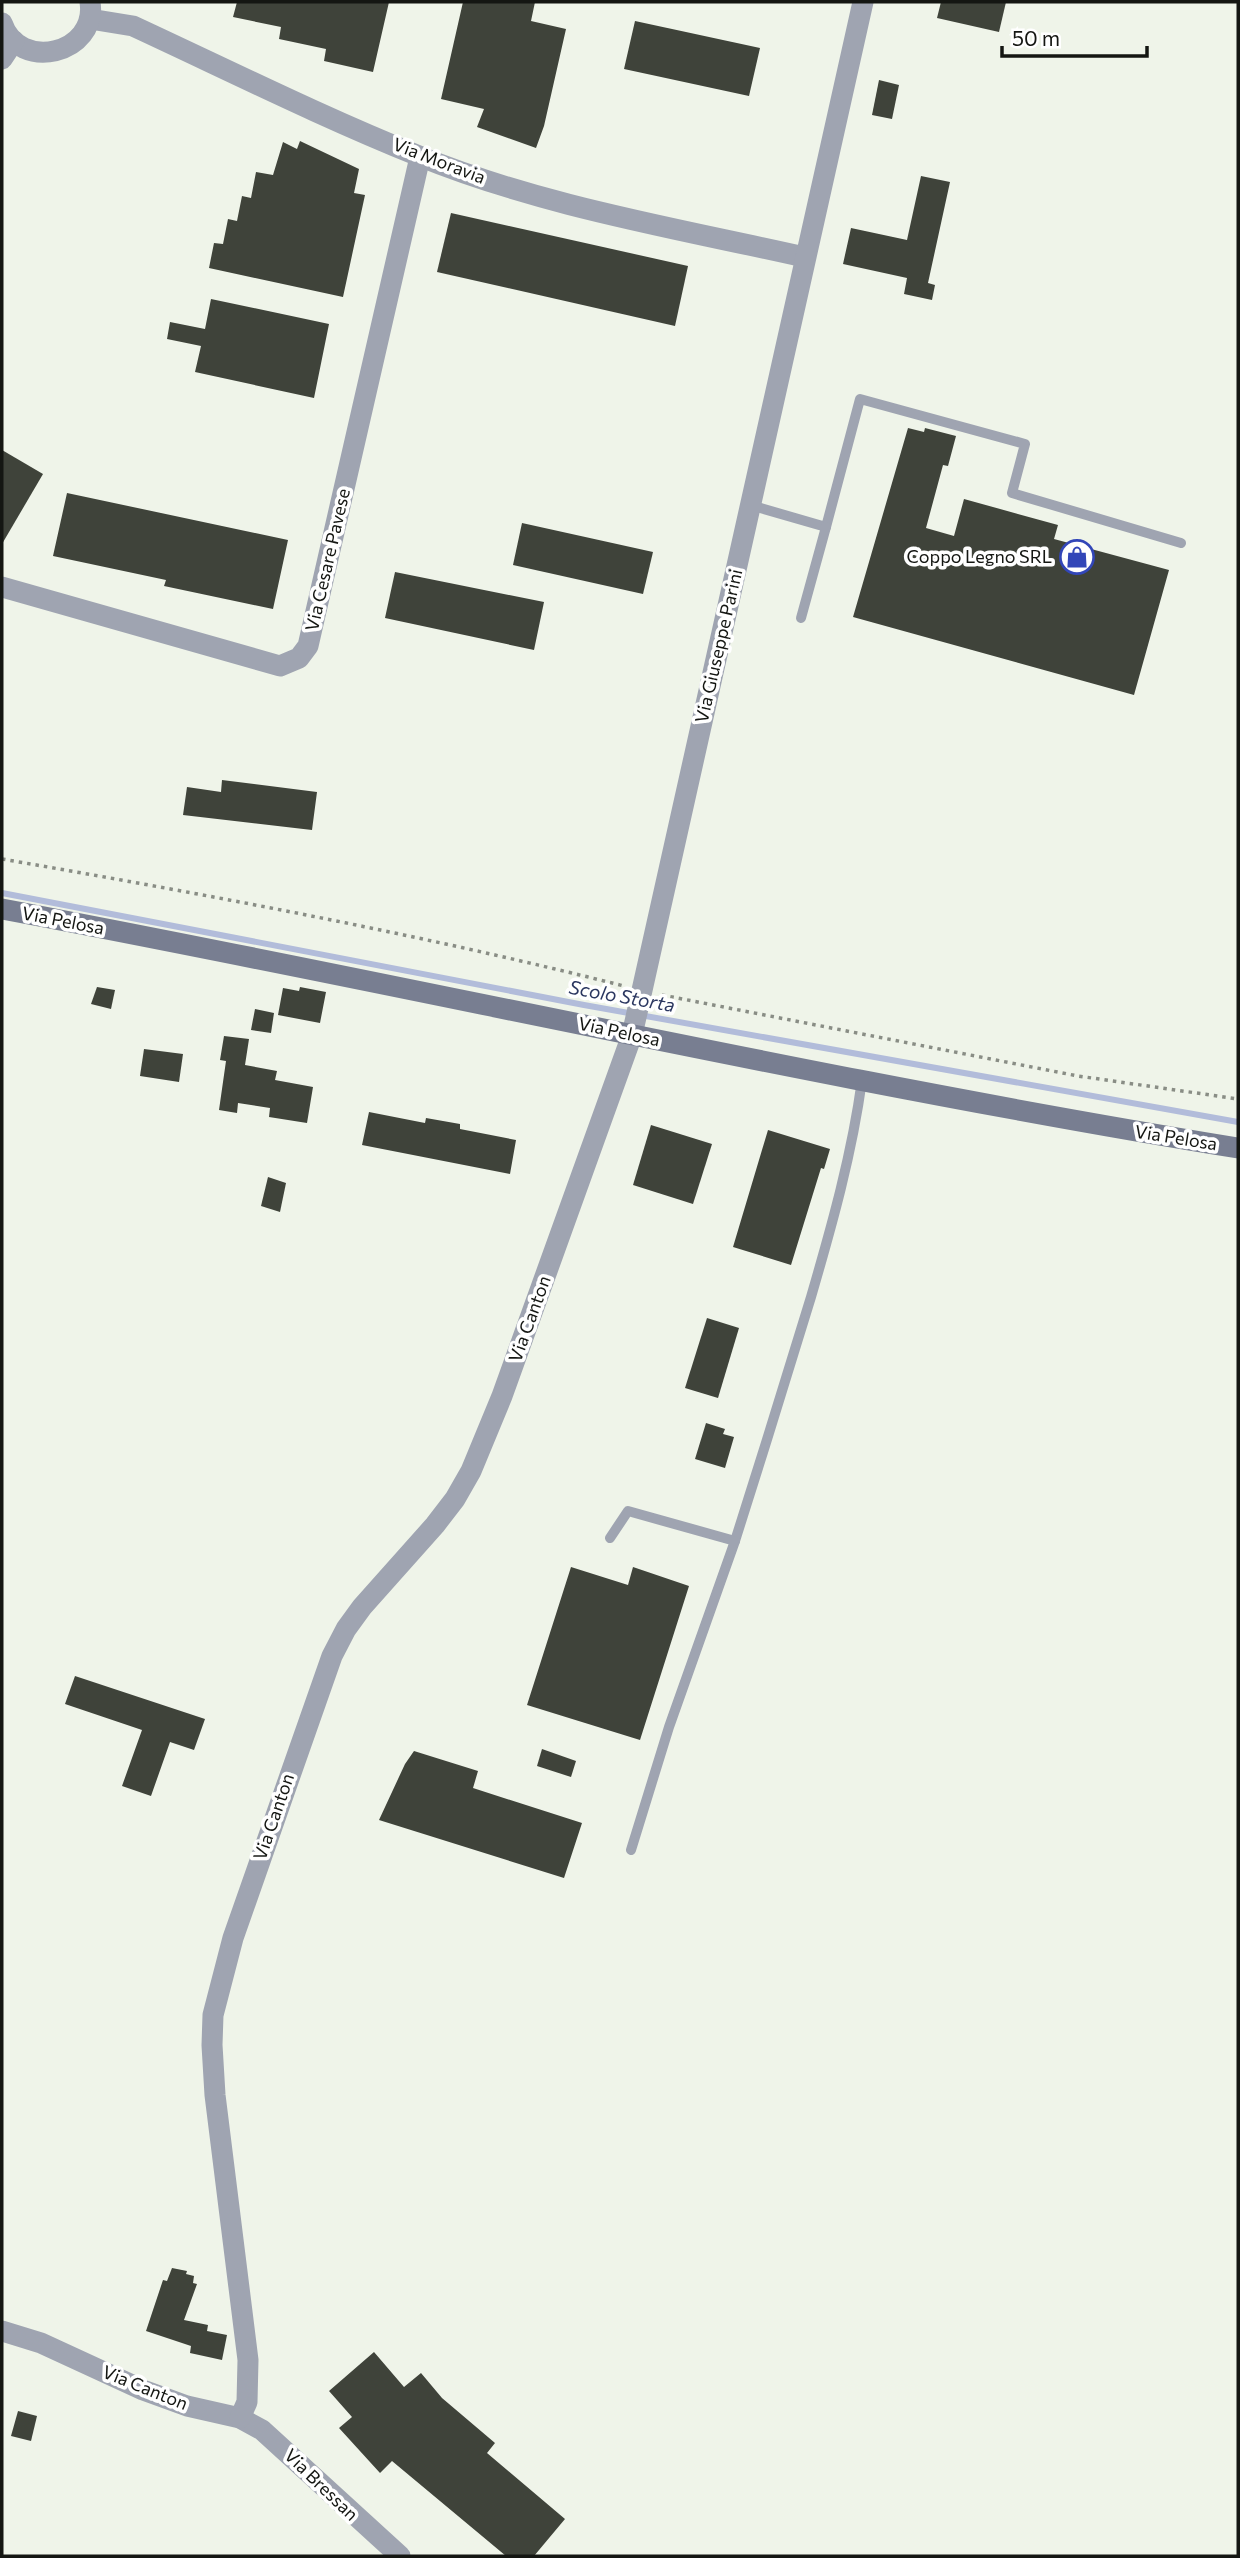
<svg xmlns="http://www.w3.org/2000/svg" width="1240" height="2558" viewBox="0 0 1240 2558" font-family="Commissioner,sans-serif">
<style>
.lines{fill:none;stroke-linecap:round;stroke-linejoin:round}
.stream{stroke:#b2bcda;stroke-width:6}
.building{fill:#3f433a}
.path{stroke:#898d85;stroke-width:3.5;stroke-dasharray:3.5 5;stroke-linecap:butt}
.service{stroke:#9fa4b1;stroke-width:10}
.minor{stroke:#9fa4b1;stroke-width:21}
.secondary{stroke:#787e91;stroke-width:21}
.labels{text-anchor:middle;stroke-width:7;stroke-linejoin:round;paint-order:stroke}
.street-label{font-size:18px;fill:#141612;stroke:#fff}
.poi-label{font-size:18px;fill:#141612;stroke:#fff;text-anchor:end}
.water-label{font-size:19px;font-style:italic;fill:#2b3760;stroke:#fff}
</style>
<rect width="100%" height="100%" fill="#eff4e9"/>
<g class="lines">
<path class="stream" d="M2,893L584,1005L1238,1122"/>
</g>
<g class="building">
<path d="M237,2H389L373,72L324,61L326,49L279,39L281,27L233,17Z"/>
<path d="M463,2H535L531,21L566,29L544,126L536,148L477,127L484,109L441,99Z"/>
<path d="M941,2H1006L999,32L937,18Z"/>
<path d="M635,21L760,48L749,96L624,69Z"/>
<path d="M879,80L899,85L892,119L872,115Z"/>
<path d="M300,141L359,169L354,193L365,195L343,297L209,268L214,243L223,244L228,219L237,221L242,196L251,198L256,172L273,175L283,142L297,149Z"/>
<path d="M921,176L950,182L928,283L935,285L932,300L904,294L907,278L843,264L851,228L907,240Z"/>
<path d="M451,213L688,266L675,326L437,272Z"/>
<path d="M211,299L329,324L314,398L195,372L201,346L167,339L170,322L205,329Z"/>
<path d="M908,428L924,432L925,428L956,436L948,466L943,465L926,528L954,536L964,499L1058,525L1054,539L1169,570L1134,695L853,617Z"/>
<path d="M2,450L43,474L2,544Z"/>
<path d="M67,493L288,540L273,609L164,586L166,580L53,556Z"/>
<path d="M522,523L653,552L643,594L513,565Z"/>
<path d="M395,572L544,602L534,650L385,618Z"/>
<path d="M222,780L317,792L312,830L183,815L187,787L221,792Z"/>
<path d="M97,987L115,990L111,1009L91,1004Z"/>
<path d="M300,987L326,992L320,1023L278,1015L283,988L299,991Z"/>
<path d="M255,1009L274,1013L271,1033L251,1030Z"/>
<path d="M224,1036L249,1039L245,1065L277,1071L275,1080L313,1087L307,1123L269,1117L270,1108L238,1103L237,1113L219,1110L226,1061L220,1060Z"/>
<path d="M144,1049L183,1054L179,1082L140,1076Z"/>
<path d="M369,1112L425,1123L426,1118L460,1124V1129L516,1140L510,1174L362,1145Z"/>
<path d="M651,1125L712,1144L693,1204L633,1185Z"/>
<path d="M768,1130L830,1149L824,1169L821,1168L791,1265L733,1247Z"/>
<path d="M268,1177L286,1183L280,1212L261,1206Z"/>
<path d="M707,1318L739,1328L718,1398L685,1388Z"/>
<path d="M706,1423L725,1429L723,1434L734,1437L725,1468L695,1459Z"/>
<path d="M571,1567L628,1585L633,1567L689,1586L640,1740L527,1705Z"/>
<path d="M75,1676L205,1719L194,1750L170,1742L151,1796L122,1786L142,1730L65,1704Z"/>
<path d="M542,1749L576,1761L571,1777L537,1766Z"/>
<path d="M414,1751L478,1771L473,1788L582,1823L564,1878L379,1820L405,1764Z"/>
<path d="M172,2268L187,2271L186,2274L194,2276L193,2283L197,2284L184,2320L208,2325L207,2331L227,2335L222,2360L190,2353L191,2346L146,2331L163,2280L167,2281Z"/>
<path d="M374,2352L404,2387L421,2373L442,2398L495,2443L487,2453L565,2519L534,2556H506L392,2461L380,2473L339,2428L352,2417L329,2391Z"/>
<path d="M18,2411L37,2416L31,2441L11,2436Z"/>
</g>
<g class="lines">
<g class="path">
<path d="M2,859C210,895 419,934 624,986"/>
<path d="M662,995L1078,1076L1238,1099"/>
</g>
<g class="service">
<path d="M750,505L826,527L860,399L1025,444L1012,493L1181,543"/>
<path d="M801,618L826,527"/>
<path d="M610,1538L628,1511L735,1541C761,1460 786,1378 811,1297C832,1225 852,1154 862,1080"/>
<path d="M631,1850L669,1727L735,1541"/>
</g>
<g class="minor">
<path d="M90,19L133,26C228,70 322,117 419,156C542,206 675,228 804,257"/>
<path d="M2,23C19,73 98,54 90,2"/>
<path d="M2,59L14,41"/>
<path d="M2,587L280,666L299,658L308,646L420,157"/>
<path d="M2,2331L41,2343L143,2390L187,2406L240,2418L262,2430L400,2556"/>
<path d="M240,2418L247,2402L248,2360L215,2095L212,2045L213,2015L233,1938L332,1656L346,1629L362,1607L435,1525L455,1499L471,1471L502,1396L632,1035L863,2"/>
</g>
<path class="secondary" d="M2,909C414,986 824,1081 1238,1148"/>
</g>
<defs>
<g id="shop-ring" transform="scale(1.75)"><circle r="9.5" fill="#fff" stroke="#3246b8" stroke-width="1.5"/><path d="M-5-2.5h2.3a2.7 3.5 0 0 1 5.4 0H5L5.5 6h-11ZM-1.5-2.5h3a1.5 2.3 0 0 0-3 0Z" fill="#3246b8"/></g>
</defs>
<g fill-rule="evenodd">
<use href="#shop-ring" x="1077" y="557"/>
</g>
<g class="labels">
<g class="street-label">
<text transform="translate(439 161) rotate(21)" y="6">Via Moravia</text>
<text transform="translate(328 560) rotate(-77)" y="6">Via Cesare Pavese</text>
<text transform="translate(719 646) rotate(-77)" y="6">Via Giuseppe Parini</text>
<text transform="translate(63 921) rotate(11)" y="6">Via Pelosa</text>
<text transform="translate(619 1032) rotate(12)" y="6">Via Pelosa</text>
<text transform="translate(1176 1138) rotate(9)" y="6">Via Pelosa</text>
<text transform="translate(530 1319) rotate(-70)" y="6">Via Canton</text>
<text transform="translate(274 1817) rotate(-71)" y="6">Via Canton</text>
<text transform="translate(145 2388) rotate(22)" y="6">Via Canton</text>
<text transform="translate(321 2485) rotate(44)" y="6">Via Bressan</text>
</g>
<g class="poi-label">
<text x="1052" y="563">Coppo Legno SRL</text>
</g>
<g class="water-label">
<text transform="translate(622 996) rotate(10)" y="7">Scolo Storta</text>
</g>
</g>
<rect width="1240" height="2558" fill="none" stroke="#141612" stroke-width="7"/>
<path d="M1002 46v10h145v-10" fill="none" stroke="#141612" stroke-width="3.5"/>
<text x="1012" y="46" font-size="21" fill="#141612" stroke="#ffffff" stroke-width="5" paint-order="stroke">50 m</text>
</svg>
